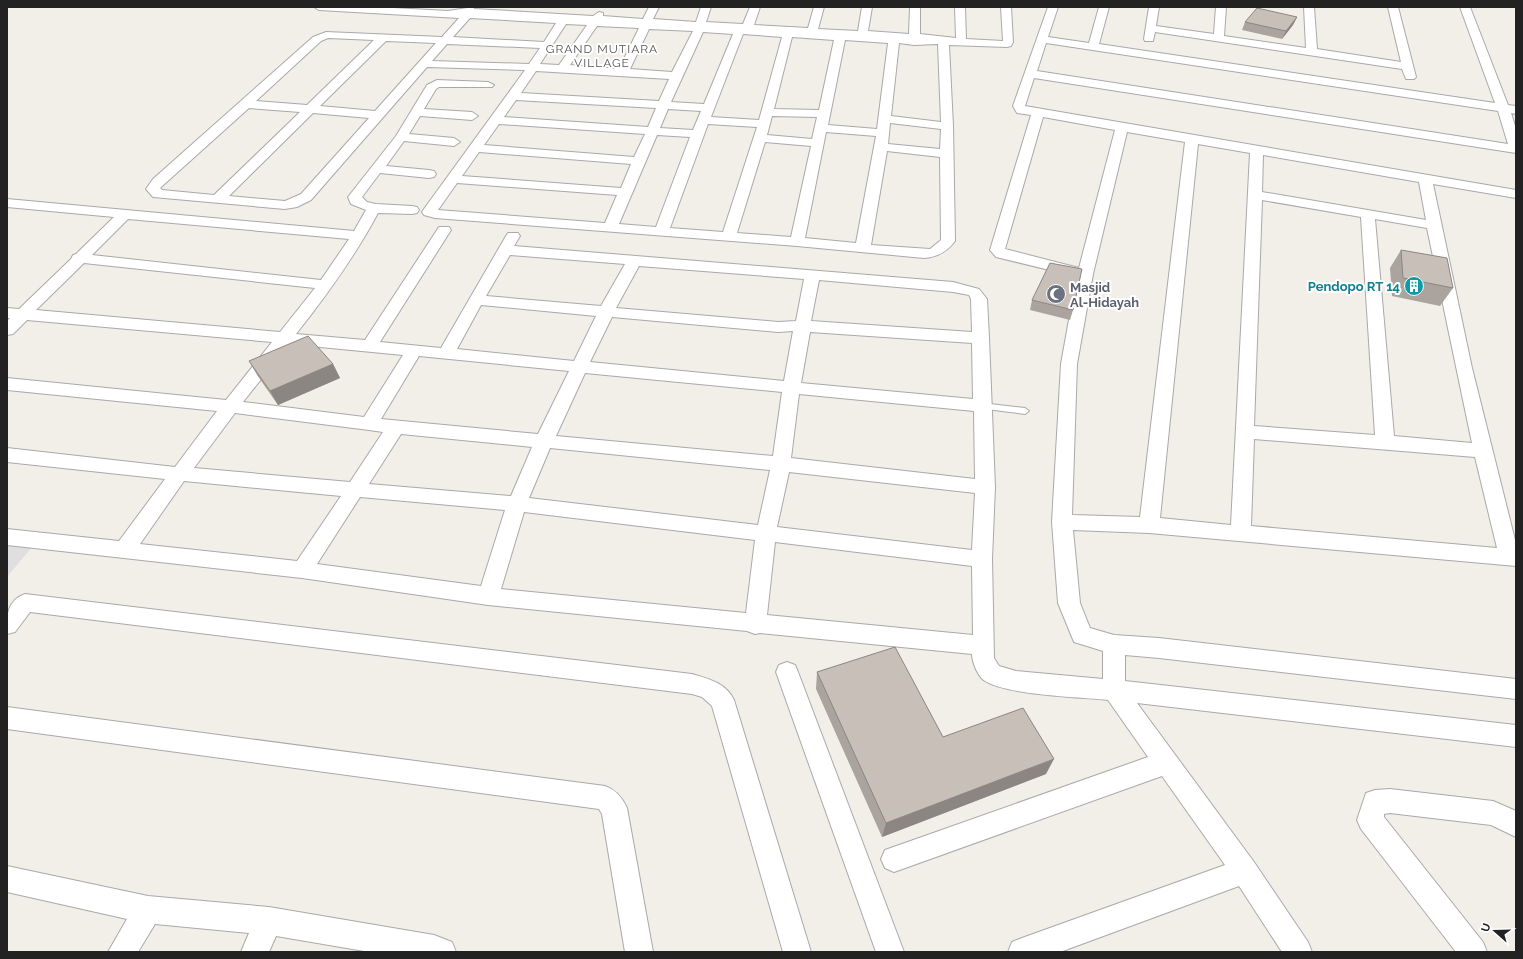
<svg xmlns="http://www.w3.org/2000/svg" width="1523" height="959" viewBox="0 0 1523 959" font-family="Raleway,sans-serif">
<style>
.residential{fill:#e0dfdf}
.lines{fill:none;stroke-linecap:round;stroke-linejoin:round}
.service-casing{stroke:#a9a9a9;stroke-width:2}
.minor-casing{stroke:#a9a9a9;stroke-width:2}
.service{fill:#fff;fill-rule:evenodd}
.minor{fill:#fff;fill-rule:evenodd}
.wall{fill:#aba49e}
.shaded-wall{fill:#8b8681}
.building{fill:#c7bfb8;stroke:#8b8681}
.labels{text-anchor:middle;stroke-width:4;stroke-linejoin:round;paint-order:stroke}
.far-neighbourhood-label{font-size:12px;letter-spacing:1px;fill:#555;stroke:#fff}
.culture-label{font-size:13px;font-weight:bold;fill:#0d838f;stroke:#fff;text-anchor:end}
.worship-label{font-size:13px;font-weight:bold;fill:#5b616d;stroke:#fff;text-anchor:start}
</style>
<rect width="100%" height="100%" fill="#f2efe9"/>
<path class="residential" d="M7,544L32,547L7,577Z"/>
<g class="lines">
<g class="service-casing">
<path id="service" d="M981,403L1025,408L1029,411L1025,414L978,408L977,406Z"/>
</g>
<g class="minor-casing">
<g id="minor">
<path d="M314,7H375L448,11L474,7V9L593,16L599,12L603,13V16L643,19L649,7H659L653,19L696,22L701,7H711L706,22L743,24L750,7H760L754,25L808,28L814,7H824L818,29L858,31L862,7H872L868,31L909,34L910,7H920V34L956,38L955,7H965L966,39L1003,41L1001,7H1011L1013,42L1011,46L1007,47L949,45L953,126L955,241C947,252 937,257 924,258L797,246L435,218L424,215L422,212L424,209L525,70L427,67L311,200L297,207L285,209L153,197L146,189L153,179L313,37L326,32L442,37L459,18L319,10ZM470,18L556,23L544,42L453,37ZM566,24L587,25L559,65L540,64ZM597,26L639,28L619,69L570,65ZM649,29L693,31L672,72L630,69ZM703,32L733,34L704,104L671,102ZM743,34L782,37L759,120L711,117ZM792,37L834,40L819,110L774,109ZM328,38L374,40L307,105L256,101L321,41ZM845,40L888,43L877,129L828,125ZM386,41L436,43L375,111L320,106ZM899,43L914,45L938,44L941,122L891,116ZM447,44L540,48L529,64L432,61ZM536,71L669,79L659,101L521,93ZM516,100L656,108L648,127L504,117ZM249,108L300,112L214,195L162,190L160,188ZM668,109L701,111L693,130L660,128ZM313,113L369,118L301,194L285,201L229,196ZM772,116L817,117L812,139L767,135ZM890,123L941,129L940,149L888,144ZM499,124L645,134L634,157L484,145ZM708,124L757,127L723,232L670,228ZM826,132L876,136L856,243L805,238ZM657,135L690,137L656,227L619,224ZM765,142L811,146L791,237L737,233ZM887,151L940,157L941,240L930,249L871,245ZM479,152L631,164L621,188L462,176ZM457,183L617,195L605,223L438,210Z"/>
<path d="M1048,7H1058L1048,37L1089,43L1099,7H1109L1099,44L1495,103L1460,7H1470L1508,105L1516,106V114L1511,113L1516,129V153L1034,78L1025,106L1516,190V198L1433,184L1472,368L1516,544V566L1149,533L1073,530L1080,603L1090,628L1114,635L1159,638L1516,679V699L1159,658L1125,655V681L1516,725V747L1137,703L1254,862L1308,942L1312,952H1282L1239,886L1060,952H1008L1012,942L1022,938L1225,865L1162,776L894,872L885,868L881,859L885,850L1148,757L1108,700C1079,697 1007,695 985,681C978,677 972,662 972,654L760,633L755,634L747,631L488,605L302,578L7,545V529L119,541L165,479L7,462V448L175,467L217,411L7,390V378L226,400L272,342L27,320L13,334L7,335V321L10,318H7V308L19,309L71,259L73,255L76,254L114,217L7,207V199L354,231L366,210L351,204L348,197L396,136L427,85L437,80L488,82L494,85L492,87H439L436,89L424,109L472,112L478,116L472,120L420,116L409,134L454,138L460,142L454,146L404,141L386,166L429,170L434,171L436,174L434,177L429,178L380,173L362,197L367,202L376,204L412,206L417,207L419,210L417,213L412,214L378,213C355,256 327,295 296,334L365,340L437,230L439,227H449L451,230L380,342L441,348L506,236L508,233H518L520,236L514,246L953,282L979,289L987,299L989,338L995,487L992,559L994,658L999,666L1016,671L1103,679V651L1074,642L1058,603L1052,522L1061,364L1077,275L1074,276L996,257L990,250L1031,115L1017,113L1013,106ZM1046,43L1498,111L1508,144L1037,71ZM1043,117L1115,130L1079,268L1005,249ZM1127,132L1185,142L1140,517L1072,515L1077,364L1093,274ZM1198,144L1250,153L1231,525L1160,518ZM1263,155L1419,182L1426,220L1262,192ZM1262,200L1361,217L1375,435L1254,426ZM128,219L349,239L321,280L92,255ZM1375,219L1427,228L1472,443L1394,436ZM510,255L625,264L601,306L486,296ZM84,263L315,288L280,332L36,310ZM639,266L804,279L796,321L778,322L616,308ZM819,280L953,292L969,295L971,299L972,332L811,321ZM481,305L596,316L574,361L457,349ZM612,317L778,332L793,331L784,381L590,362ZM810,332L972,343L973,399L801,383ZM289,344L403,355L364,417L243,402ZM419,356L569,371L538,434L381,419ZM585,373L782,392L773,456L556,436ZM799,394L974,411L975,479L791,458ZM235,413L369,430L383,432L350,482L194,468ZM401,434L532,447L511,496L369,484ZM1254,439L1475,457L1497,548L1251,526ZM550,448L770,470L758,525L529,498ZM789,472L975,493L972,550L777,527ZM184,481L341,496L297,561L140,544ZM360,497L505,510L481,586L317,564ZM524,512L755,540L746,613L501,589ZM775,542L972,566L973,635L767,615Z"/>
<path d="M1149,7H1159L1156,26L1214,34L1216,7H1226L1224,36L1306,48L1304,7H1314L1317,49L1401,62L1388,7H1398L1416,77L1414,79H1406L1402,69L1155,32L1153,41H1145L1144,39Z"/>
<path d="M25,594L692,674C709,679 726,683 734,700L811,952H783L712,706L702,697L692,694L30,612L15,632L7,634C7,617 6,601 25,594Z"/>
<path d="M787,662L795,665L798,672L904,952H876L776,672L779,665Z"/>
<path d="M7,707L605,786C616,790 622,797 627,808L653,952H625L602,814L599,809L7,729Z"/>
<path d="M1390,789L1493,801L1516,811V837L1491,825L1390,813L1384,814V817L1483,942L1487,952H1456L1361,829L1357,820L1366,793L1375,790Z"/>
<path d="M7,866L148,896L269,907L434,935L452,942L456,952H370L276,936L269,952H241L249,933L155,924L138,952H108L127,919L7,892Z"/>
</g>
</g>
<use href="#service" class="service"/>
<use href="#minor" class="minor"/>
</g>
<g class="wall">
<path d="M1297,17L1293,25L1282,39L1242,30L1245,22Z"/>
<path d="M1401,250L1453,288L1440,306L1392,296L1390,268Z"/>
<path d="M1032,300L1073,310L1070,320L1030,310Z"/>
<path d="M249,361L333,364L340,378L278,405L257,375Z"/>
<path d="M817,672L943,737L1046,774L882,837L816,689Z"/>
</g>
<g class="shaded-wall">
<path d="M1297,17L1293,25L1282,39L1286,31Z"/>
<path d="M333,364L340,378L278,405L270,391Z"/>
<path d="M1054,759L1046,774L882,837L886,823Z"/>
</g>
<g class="building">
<path d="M1257,8L1297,17L1286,31L1245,22Z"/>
<path d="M1401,250L1447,258L1453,288L1403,278Z"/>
<path d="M1050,263L1082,269L1073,310L1032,300Z"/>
<path d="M308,336L333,364L270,391L249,361Z"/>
<path d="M895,647L943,737L1023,708L1054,759L886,823L817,672Z"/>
</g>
<defs>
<g id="building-disc" transform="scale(1)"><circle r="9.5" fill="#0f9aa8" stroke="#fff"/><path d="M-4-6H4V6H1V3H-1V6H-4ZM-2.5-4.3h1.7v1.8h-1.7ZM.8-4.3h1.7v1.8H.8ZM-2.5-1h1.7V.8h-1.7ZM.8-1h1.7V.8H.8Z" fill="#fff"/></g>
<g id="mosque-disc" transform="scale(1)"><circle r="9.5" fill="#6b7280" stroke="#fff"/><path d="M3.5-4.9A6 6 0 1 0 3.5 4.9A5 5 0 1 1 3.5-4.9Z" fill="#fff"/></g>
</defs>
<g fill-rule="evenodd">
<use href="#building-disc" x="1414" y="286"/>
<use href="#mosque-disc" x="1056" y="294"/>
</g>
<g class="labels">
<g class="far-neighbourhood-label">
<text x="602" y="53">GRAND MUTIARA<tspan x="602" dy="14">VILLAGE</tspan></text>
</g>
<g class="culture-label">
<text x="1400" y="291">Pendopo RT 14</text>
</g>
<g class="worship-label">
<text x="1070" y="292">Masjid<tspan x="1070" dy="15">Al-Hidayah</tspan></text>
</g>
</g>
<rect width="1523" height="959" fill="none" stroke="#222222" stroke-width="16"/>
<g transform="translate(1495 931) rotate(290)" stroke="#ffffff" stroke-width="3" paint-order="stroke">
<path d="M0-3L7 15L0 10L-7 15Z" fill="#222222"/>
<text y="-6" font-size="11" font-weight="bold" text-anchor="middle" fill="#222222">U</text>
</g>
</svg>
